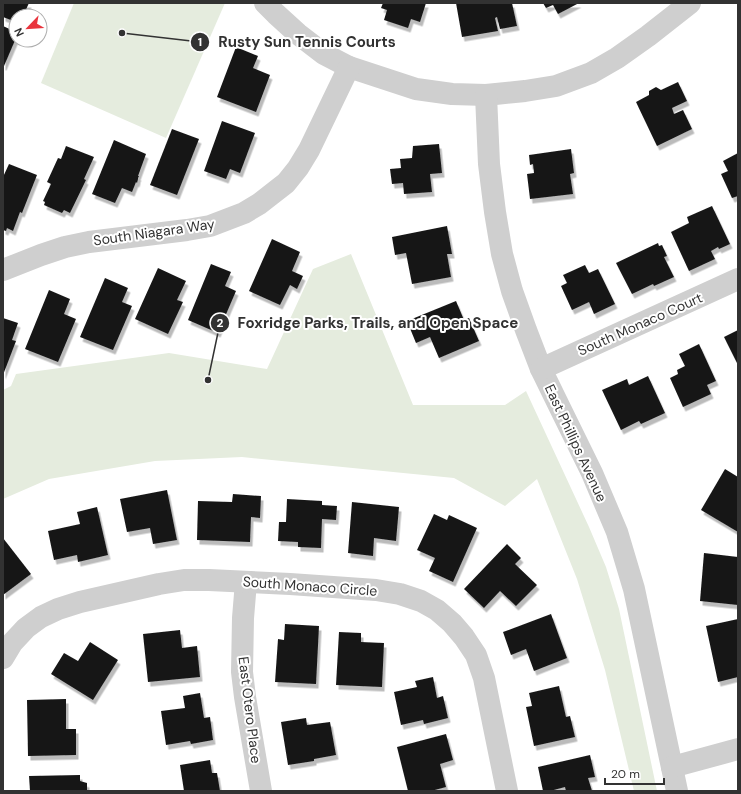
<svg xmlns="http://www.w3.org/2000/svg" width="741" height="794" viewBox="0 0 741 794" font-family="'DM Sans',sans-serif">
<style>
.green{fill:#e5ecde}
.building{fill:#191919;filter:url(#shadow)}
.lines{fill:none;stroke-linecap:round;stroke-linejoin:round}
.minor{stroke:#cfcfcf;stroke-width:22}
.labels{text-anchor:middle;stroke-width:4;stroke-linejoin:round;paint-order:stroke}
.street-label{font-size:14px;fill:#323232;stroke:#fff}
.leader{fill:none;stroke:#323232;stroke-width:1.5}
.callout-dot{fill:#323232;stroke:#fff;stroke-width:1.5}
.mark-label{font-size:12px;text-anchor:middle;font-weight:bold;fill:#fff}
.callout-label{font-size:15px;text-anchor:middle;font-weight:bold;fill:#323232;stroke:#fff;stroke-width:4;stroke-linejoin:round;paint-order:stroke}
</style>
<defs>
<filter id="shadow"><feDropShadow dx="2.5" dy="4.5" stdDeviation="0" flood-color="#0004"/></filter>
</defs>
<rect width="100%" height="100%" fill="#fff"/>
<g class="green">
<path d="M74,3H225L166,138L41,83Z"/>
<path d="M351,254L413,405H505L526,391L589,527L606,567L619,609L657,791H634L605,670L577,579L537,479L505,506L454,478L242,457L155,461L49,479L3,499V390L11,386L16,374L169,353L267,369L313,269Z"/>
</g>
<g class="building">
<path d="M3,3H29L23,16H16V22L3,17Z"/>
<path d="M383,3H426L420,22L411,19L408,28L384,20L387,10L381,8Z"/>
<path d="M456,3H512L517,26L500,29L497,17L495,18L498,31L462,37Z"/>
<path d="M543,3H579L558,14L553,5L546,8Z"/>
<path d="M3,26L16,32V38L4,66H3Z"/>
<path d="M236,47L258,56L253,68L270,75L256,112L217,97Z"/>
<path d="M678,82L687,101L672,108L674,114L683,110L692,129L657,146L636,102L649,95V91L656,87L661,90Z"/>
<path d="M222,121L255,133L240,173L230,169L226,179L204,171Z"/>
<path d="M172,129L199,139L177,195L150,185Z"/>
<path d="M114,140L146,154L138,176H139L138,178V179L137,183L136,182L132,192L122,188L115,203L92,194Z"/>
<path d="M439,144L442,173L430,174L432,192L404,194L403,183L392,184L390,169L401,168L400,159L412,158L413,146Z"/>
<path d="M66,146L94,157L84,179L86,180L70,213L64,210L62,213L44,205L45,202L43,201L51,184L47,182L58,158L61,159Z"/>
<path d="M571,149L574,173L570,174L573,194L530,199L527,174L534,173L533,164L530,165L529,155Z"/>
<path d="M738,153V196L732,198L721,174L728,171L723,161Z"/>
<path d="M9,164L37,175L22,213L20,212L13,231L7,228L6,231L3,230V177Z"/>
<path d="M712,206L730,244L719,249L718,247L711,251L715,259L689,271L671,232L689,223L687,217Z"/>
<path d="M447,226L452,254H447L451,277L412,284L406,253L395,255L392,237Z"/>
<path d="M272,239L300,252L292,271L303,276L297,289L290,285L280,305L249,291Z"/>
<path d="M658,243L659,246L662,245L667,256L664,257L674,277L654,286L653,284L632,294L616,263Z"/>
<path d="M211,264L231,272L225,286L236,291L218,333L188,320Z"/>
<path d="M585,265L589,273L598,269L615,304L594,314L589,302L572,310L561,286L567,283L563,275Z"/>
<path d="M158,268L186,281L177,300L183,302L168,334L135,319Z"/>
<path d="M105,278L128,288L122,302L132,306L113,350L80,337Z"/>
<path d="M49,290L70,299L64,314L76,319L58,362L25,349Z"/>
<path d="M456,301L464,320L469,318L479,341L439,358L430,337L416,343L407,321Z"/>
<path d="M3,318L18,323L12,340L16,341L3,375Z"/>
<path d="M738,330V365L724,337Z"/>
<path d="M699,344L716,381L707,385L711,394L683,407L670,378L678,374L677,370L685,366L679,354Z"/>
<path d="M648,376L665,413L641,424L639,421L621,430L602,390L627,379L629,385Z"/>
<path d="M725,469L738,477V532L701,510Z"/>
<path d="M167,490L177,540L153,544L150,528L127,532L120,499Z"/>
<path d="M233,494L261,496L260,518L251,517L250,542L197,540L198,501L232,502Z"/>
<path d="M287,499L322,501V505L337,506L336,520L322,519L321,548L298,547V542L278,541L279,522H286Z"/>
<path d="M352,502L399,507L396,541L374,538L373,556L348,553Z"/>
<path d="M97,507L108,555L78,562L77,555L54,560L48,531L80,524L77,512Z"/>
<path d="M434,514L447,520L449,515L477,528L453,582L429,571L435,558L417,550Z"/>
<path d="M3,538L31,574L3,595Z"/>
<path d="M507,544L521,558L515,564L537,585L516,606L500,591L484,608L464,589Z"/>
<path d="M704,553L738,557V605L700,601Z"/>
<path d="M551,614L567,658L534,671L526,649L511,655L503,632Z"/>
<path d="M738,619V677L718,682L706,626Z"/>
<path d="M285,624L319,626L316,684L275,682L278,639L284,640Z"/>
<path d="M180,630L182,648L197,646L200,677L148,682L143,634Z"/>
<path d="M339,632L361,633V642L384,643L382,687L336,685Z"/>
<path d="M90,642L118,660L93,700L51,674L64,653L78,661Z"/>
<path d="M433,677L437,698L443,696L448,718L424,724L423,720L401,725L394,692L417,687L415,681Z"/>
<path d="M559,686L566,717L570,716L575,737L534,746L526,707L532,706L529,693Z"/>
<path d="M200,693L204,718L210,717L213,740L191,744L190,741L166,745L161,711L185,708L183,696Z"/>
<path d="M66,699V729H76V755L28,756L27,700Z"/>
<path d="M306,718L307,725L330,722L336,755L314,759V761L288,765L281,722Z"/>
<path d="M446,734L453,760L440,764L446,787L431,791H408L397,747Z"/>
<path d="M590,755L595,777L588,778L592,791H566L565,787L550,791H543L538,767Z"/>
<path d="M210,760L212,773H217L220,791H184L180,765Z"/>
<path d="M80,775V781L87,783V791H30L29,776Z"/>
</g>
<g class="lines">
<g class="minor">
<path d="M265,3L276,14L298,34L324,54L349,67L416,89L452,94L486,95L525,91L556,86L591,73L617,58L648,36L690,3"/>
<path d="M486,95L489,164L495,212L502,254L512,291L526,330L541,369L563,414L592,473L617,532L634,589L677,791"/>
<path d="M3,270L41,255L65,247L89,242L187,230L210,226L244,213L259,204L286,183L298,168L309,150L349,67"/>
<path d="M541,369L738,279"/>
<path d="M246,582L243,618L242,672L245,697L261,791"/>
<path d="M3,658L12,643L26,628L41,617L58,609L80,602L159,584L184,580H209L290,584L376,590L400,594L421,601L437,610L452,623L464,637L476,655L484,678L507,791"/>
<path d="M672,767L738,749"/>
</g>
</g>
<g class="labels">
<g class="street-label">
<text transform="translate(154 232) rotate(-8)" y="5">South Niagara Way</text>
<text transform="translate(640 324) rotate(-24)" y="5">South Monaco Court</text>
<text transform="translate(576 443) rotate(65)" y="5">East Phillips Avenue</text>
<text transform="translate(310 586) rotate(4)" y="5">South Monaco Circle</text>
<text transform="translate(250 710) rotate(83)" y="5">East Otero Place</text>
</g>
</g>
<path class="leader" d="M122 33L200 42M208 380L220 323"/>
<g class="callout-dot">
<circle cx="122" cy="33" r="4"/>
<circle cx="208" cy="380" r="4"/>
<circle cx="200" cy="42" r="10"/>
<circle cx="220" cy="323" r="10"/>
</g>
<g class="mark-label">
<text x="200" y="46">1</text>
<text x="220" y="327">2</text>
</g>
<g class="callout-label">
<text x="307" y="47">Rusty Sun Tennis Courts</text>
<text x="378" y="328">Foxridge Parks, Trails, and Open Space</text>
</g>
<rect width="741" height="794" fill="none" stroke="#323232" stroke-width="8"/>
<g transform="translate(28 28) rotate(245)"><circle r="19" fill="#ffffff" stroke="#adadad"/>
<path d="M0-3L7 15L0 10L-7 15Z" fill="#e9353e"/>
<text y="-6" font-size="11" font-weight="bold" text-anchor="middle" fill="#323232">N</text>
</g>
<path d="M605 778v6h59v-6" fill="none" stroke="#323232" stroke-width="2"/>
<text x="611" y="778" font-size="12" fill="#323232" stroke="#ffffff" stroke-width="3" paint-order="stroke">20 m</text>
</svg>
